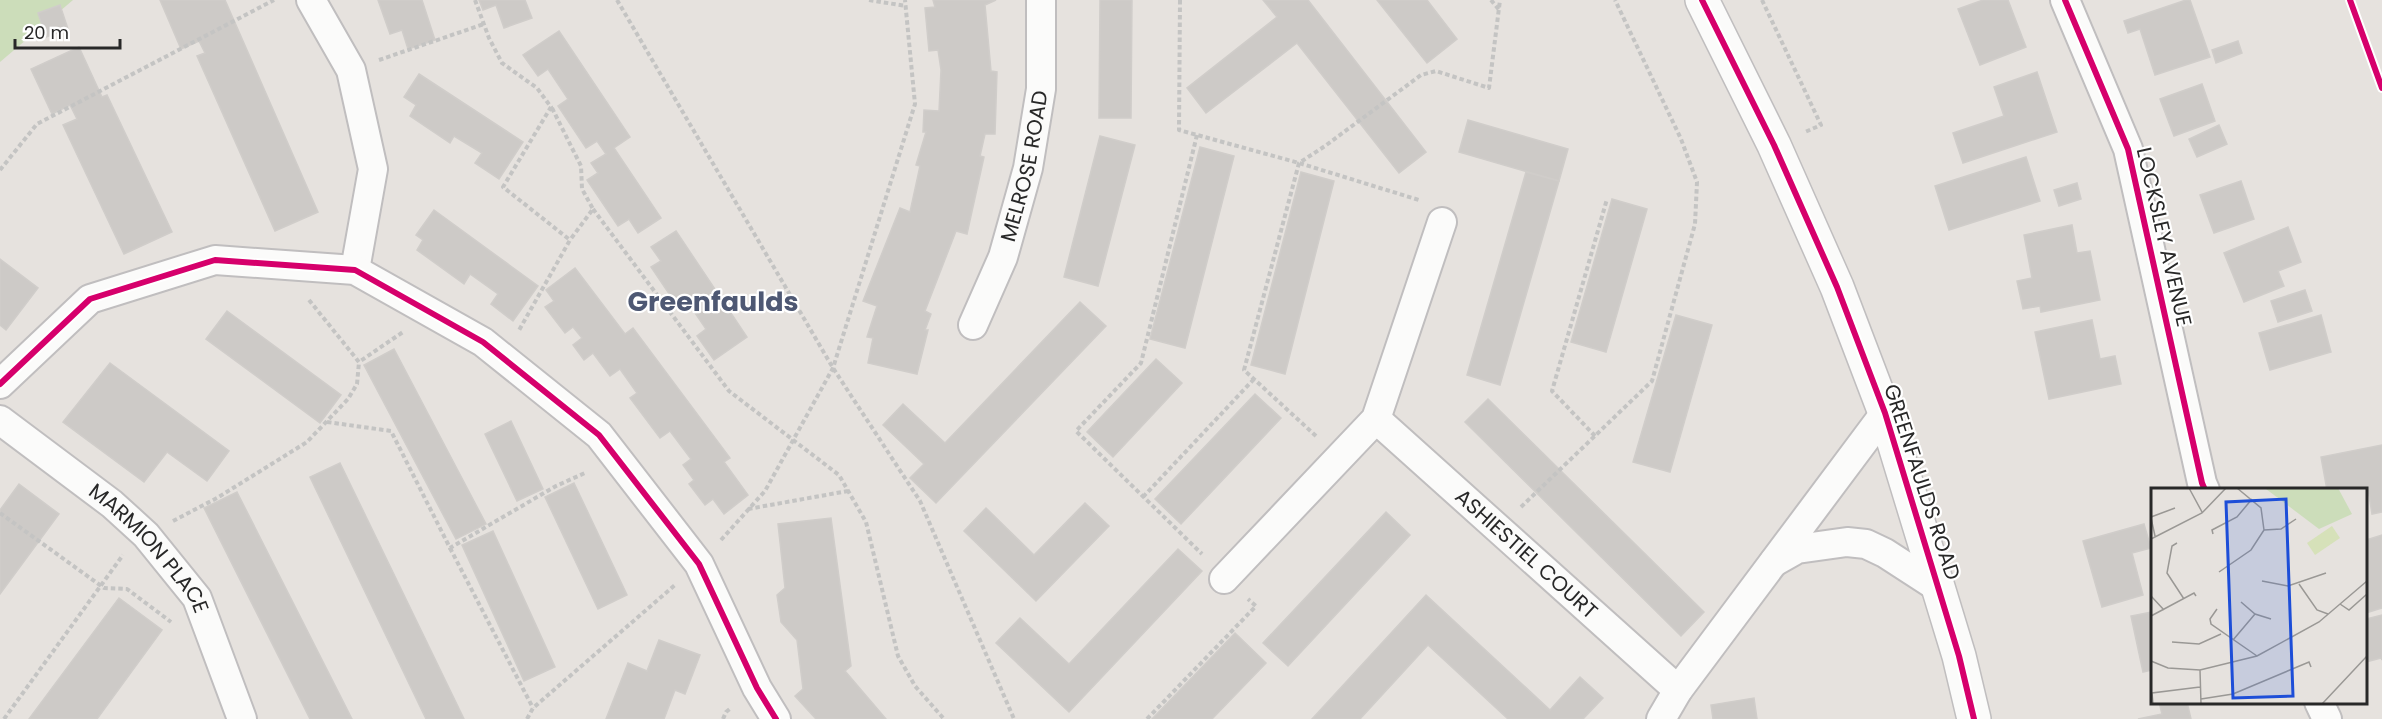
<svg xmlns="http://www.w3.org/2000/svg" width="2382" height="719" viewBox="0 0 2382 719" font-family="Poppins,sans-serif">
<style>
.green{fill:#ccddba}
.building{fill:#cdcac7;stroke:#d0cdca;stroke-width:1.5}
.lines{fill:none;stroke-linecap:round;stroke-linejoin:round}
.minor-casing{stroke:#c0bebf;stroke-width:32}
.tertiary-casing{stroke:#c0bebf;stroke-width:36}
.path{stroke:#c4c4c3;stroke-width:4;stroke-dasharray:4.5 3;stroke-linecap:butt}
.minor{stroke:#fbfbfa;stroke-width:28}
.tertiary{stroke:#fbfbfa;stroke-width:33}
.cycleway-casing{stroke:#fff;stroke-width:10}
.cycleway{stroke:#d6006c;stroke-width:6}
.labels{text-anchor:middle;stroke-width:4.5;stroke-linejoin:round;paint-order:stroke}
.street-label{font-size:21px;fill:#282828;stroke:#fff}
.district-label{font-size:27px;font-weight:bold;fill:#4e5873;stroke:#fff}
.inset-road{fill:none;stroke:#9a9895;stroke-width:1.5}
.view{fill:#1d4ed8;fill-opacity:0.15;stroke:#1d4ed8;stroke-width:3}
.inset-edge{fill:none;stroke:#282828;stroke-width:3}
</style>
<rect width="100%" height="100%" fill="#e6e2de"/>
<path class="green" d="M0,0H73L0,62Z"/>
<g class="building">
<path d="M160,0H225L318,212L275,231L197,56L205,53L199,41L181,49Z"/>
<path d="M378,0H422L435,40L408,49L402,30L390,34Z"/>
<path d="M479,0H525L532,18L504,28L496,5L483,10Z"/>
<path d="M933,0H996L985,5L991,71L997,72L995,134H985L980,156L984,157L967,234L956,231L925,311L931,314L925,330H928L917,374L868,363L873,338L867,337L877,306L863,301L900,208L910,212L920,166L916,165L926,132H923L924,110L939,111L941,70L938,50L929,51L925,8L935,7Z"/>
<path d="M1100,0H1132L1131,118H1099Z"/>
<path d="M1263,0H1308L1426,152L1399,173L1297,43L1206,113L1187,88L1277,17Z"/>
<path d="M1377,0H1427L1457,39L1427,63Z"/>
<path d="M1983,0H2008L2026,47L1980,65L1958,9Z"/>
<path d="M2186,0H2190L2210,57L2155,75L2140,29L2128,33L2124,21Z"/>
<path d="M60,5L68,29L46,37L38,13Z"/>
<path d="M559,31L630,137L614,148L661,218L638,233L629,219L618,226L587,180L598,173L591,163L606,154L597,141L586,148L558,106L568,99L548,69L538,76L523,55Z"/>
<path d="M2238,41L2242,53L2216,63L2212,50Z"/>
<path d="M79,47L102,97L107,95L172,232L124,254L63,125L77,119L70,105L52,114L31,69Z"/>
<path d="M2037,72L2057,132L1963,163L1953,133L2004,116L1994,87Z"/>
<path d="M419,74L523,142L499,179L475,163L482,153L454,136L450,143L410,116L416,105L404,97Z"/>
<path d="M2202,84L2215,121L2174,136L2160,99Z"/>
<path d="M1468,120L1568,149L1559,181L1459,152Z"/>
<path d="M2219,125L2227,144L2197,157L2189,139Z"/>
<path d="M1100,136L1135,145L1098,286L1064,277Z"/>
<path d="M1200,147L1234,156L1185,348L1150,339Z"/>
<path d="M2026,157L2040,201L1949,230L1935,186Z"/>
<path d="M1301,172L1334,181L1285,374L1251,365Z"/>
<path d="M1526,172L1559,181L1500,385L1467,375Z"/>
<path d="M2241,181L2254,219L2214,233L2200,195Z"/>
<path d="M2077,183L2081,199L2059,206L2054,190Z"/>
<path d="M1612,199L1647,209L1606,352L1571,342Z"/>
<path d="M434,210L538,286L513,321L491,304L498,294L470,274L464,284L417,250L423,240L416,235Z"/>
<path d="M2072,225L2077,253L2090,251L2100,300L2041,312L2040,306L2023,309L2017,281L2032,278L2024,235Z"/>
<path d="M2288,227L2301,262L2278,271L2284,286L2244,302L2224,253Z"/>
<path d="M676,231L747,337L714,360L697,336L706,329L687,301L678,307L651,267L661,261L651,247Z"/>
<path d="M0,259L38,288L6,330L0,325Z"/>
<path d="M575,268L625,334L633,328L730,458L724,462L748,495L724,514L713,499L705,505L689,484L694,480L683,465L691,459L670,431L660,438L630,398L637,393L620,369L610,376L593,353L584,360L573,345L582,338L573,327L565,333L545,307L554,301L546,290Z"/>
<path d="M2305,290L2312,311L2278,322L2271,301Z"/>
<path d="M1080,302L1106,326L936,503L910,478L924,464L883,425L903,404L945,443Z"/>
<path d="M227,311L341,395L320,423L206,339Z"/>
<path d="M1676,315L1712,325L1670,472L1633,462Z"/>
<path d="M2321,315L2331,352L2270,370L2259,333Z"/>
<path d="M2092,320L2100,359L2115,356L2121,384L2049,399L2035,332Z"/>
<path d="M394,349L486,524L456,539L364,365Z"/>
<path d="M1156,359L1182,383L1113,457L1087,432Z"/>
<path d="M110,363L229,451L207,481L167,452L144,482L63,422Z"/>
<path d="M1255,394L1281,418L1181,524L1155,499Z"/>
<path d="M1488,399L1704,612L1681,636L1465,422Z"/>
<path d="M511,421L543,489L517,501L485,434Z"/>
<path d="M2382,445V512L2372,514L2369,495L2366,496V490H2327L2321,457Z"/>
<path d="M340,463L464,719H426L310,477Z"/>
<path d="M574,483L627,595L598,609L545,497Z"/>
<path d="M19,484L59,514L0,594V510Z"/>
<path d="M237,492L352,719H310L204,508Z"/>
<path d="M1085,503L1109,526L1036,601L964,531L986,508L1034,555Z"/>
<path d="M1386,512L1410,535L1288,666L1263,643Z"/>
<path d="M831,518L851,666L845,671L886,719H816L795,696L803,689L797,640L781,622L777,595L785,588L778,524Z"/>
<path d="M2144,524L2151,548L2132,553L2143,595L2102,607L2083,541Z"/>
<path d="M493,531L555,667L524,681L462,545Z"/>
<path d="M2382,535V608L2366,613V540Z"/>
<path d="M1178,549L1202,571L1069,712L996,643L1020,618L1069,664Z"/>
<path d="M1426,595L1550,710L1580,677L1603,698L1583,719H1508L1428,645L1360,719H1312Z"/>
<path d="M119,598L162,630L97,719H29Z"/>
<path d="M2152,612V670L2143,672L2131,616Z"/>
<path d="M2382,615V660L2381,658L2366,662V619Z"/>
<path d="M1235,633L1266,663L1212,719H1152Z"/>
<path d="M659,640L700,655L685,694L675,690L664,719H606L628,663L647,671Z"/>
<path d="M1754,698L1757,719H1713L1711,705Z"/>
<path d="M2159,702H2187L2191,719H2138L2162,714Z"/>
</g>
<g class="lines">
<g class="minor-casing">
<g id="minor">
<path d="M311,0L351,70L373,169L355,270"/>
<path d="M2065,0L2128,149L2202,483L2205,490"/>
<path id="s1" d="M973,325L1003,257L1028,168L1041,89V0"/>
<path d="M0,384L90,299L215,260L355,270L483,342L599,435L699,564L757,688L776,719"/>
<path id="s2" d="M1376,419L1678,690"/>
<path id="s3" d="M0,420L112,504L146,535L197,598L242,719"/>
<path d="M1774,562L1797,549L1847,542L1866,544L1885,553L1939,588"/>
<path d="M1224,579L1376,419L1442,222"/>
<path d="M2319,702L2327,719"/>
<path d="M1661,719L1678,690L1885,413"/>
</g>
</g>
<g class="tertiary-casing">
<path id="tertiary" d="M1702,0L1774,145L1837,287L1885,413L1959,656L1974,719"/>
</g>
<g class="path">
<path d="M475,0L489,38L502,63L537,88L551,107L503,187L570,240L518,332"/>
<path d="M617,0L833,368L920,501L1014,719"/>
<path d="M869,0L906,6"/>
<path d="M1180,0L1179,130L1299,163L1419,200"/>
<path d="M1491,0L1500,11"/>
<path d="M1762,0L1821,125L1805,132"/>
<path d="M379,60L484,24"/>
<path d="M552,108L581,166L582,189L593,209L570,240"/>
<path d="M1197,135L1141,363L1076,431L1202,554"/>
<path d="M0,170L37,124L274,0"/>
<path d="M593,209L729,391L839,475L866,522L898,656L915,686L944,719"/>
<path d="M309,300L359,362L403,332"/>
<path d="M327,422L391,431L450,548L556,486L587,472"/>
<path d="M1316,436L1244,370L1299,163L1325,146L1421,75L1436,71L1489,88L1500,0"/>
<path d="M1595,436L1552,391L1607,199"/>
<path d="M1143,497L1254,379"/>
<path d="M1521,507L1652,381L1695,224L1697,182L1681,139L1615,0"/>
<path d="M748,509L848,491"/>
<path d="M0,513L104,588L127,589L171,622"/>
<path d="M173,521L217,498L307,442L348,399L357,384L359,362"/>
<path d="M721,540L765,491L833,368L915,104L905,0"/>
<path d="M450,548L533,708"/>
<path d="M4,719L123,555"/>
<path d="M527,719L533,708L675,585"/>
<path d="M723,719L726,712L731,708"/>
<path d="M1147,719L1256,606L1248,599"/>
</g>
<use href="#minor" class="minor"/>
<use href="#tertiary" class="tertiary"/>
<g class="cycleway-casing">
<g id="cycleway">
<path d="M1702,0L1774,145L1837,287L1885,413L1959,656L1974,719"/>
<path d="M2065,0L2128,149L2202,483L2205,490"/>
<path d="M2350,0L2382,88"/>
<path d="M0,384L90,299L215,260L355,270L483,342L599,435L699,564L757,688L776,719"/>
</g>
</g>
<use href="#cycleway" class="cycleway"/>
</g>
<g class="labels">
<g class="street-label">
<text dy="7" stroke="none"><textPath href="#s1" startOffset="168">MELROSE ROAD</textPath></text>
<text transform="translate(2164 237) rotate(77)" y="7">LOCKSLEY AVENUE</text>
<text transform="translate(1922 482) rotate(72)" y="7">GREENFAULDS ROAD</text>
<text dy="7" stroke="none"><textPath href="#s3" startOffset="198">MARMION PLACE</textPath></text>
<text dy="7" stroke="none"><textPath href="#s2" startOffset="202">ASHIESTIEL COURT</textPath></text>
</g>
<g class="district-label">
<text x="713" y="311">Greenfaulds</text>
</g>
</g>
<g transform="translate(2151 488)">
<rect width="216" height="216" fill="#e6e2de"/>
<path d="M187,0L201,26L168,41L115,1Z" fill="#ccddba"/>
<path d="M181,38L189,50L164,67L156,55Z" fill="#d6e1b9"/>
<path class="inset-road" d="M38,0L51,24M0,29L24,20M0,30L4,48M113,42L130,41L145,31M62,46L61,42L86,29L101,11M0,51L51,25L75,0M26,55L21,58L16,85L33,111M68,84L100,62L113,42L110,20L86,0M111,93L137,98L175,85M148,96L166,122L177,126M0,108L13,122M90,114L104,126L120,131M189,116L198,122L216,106M66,121L59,131L60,136L106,168M0,128L43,105L45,108M82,152L104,126M21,154L48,156L70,146M0,173L17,180L49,182L106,168L168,134L216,93M49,182L50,216M50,211L82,206L158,174L160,179M2,216L1,205L49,199M171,216L216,168"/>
<path class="view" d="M135,11L142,208L82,210L75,14Z"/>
<rect width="216" height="216" class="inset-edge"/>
</g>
<path d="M15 39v9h105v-9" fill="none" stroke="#282828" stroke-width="3"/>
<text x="24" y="39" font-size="18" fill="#282828" stroke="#ffffff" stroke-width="4.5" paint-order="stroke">20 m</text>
</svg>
